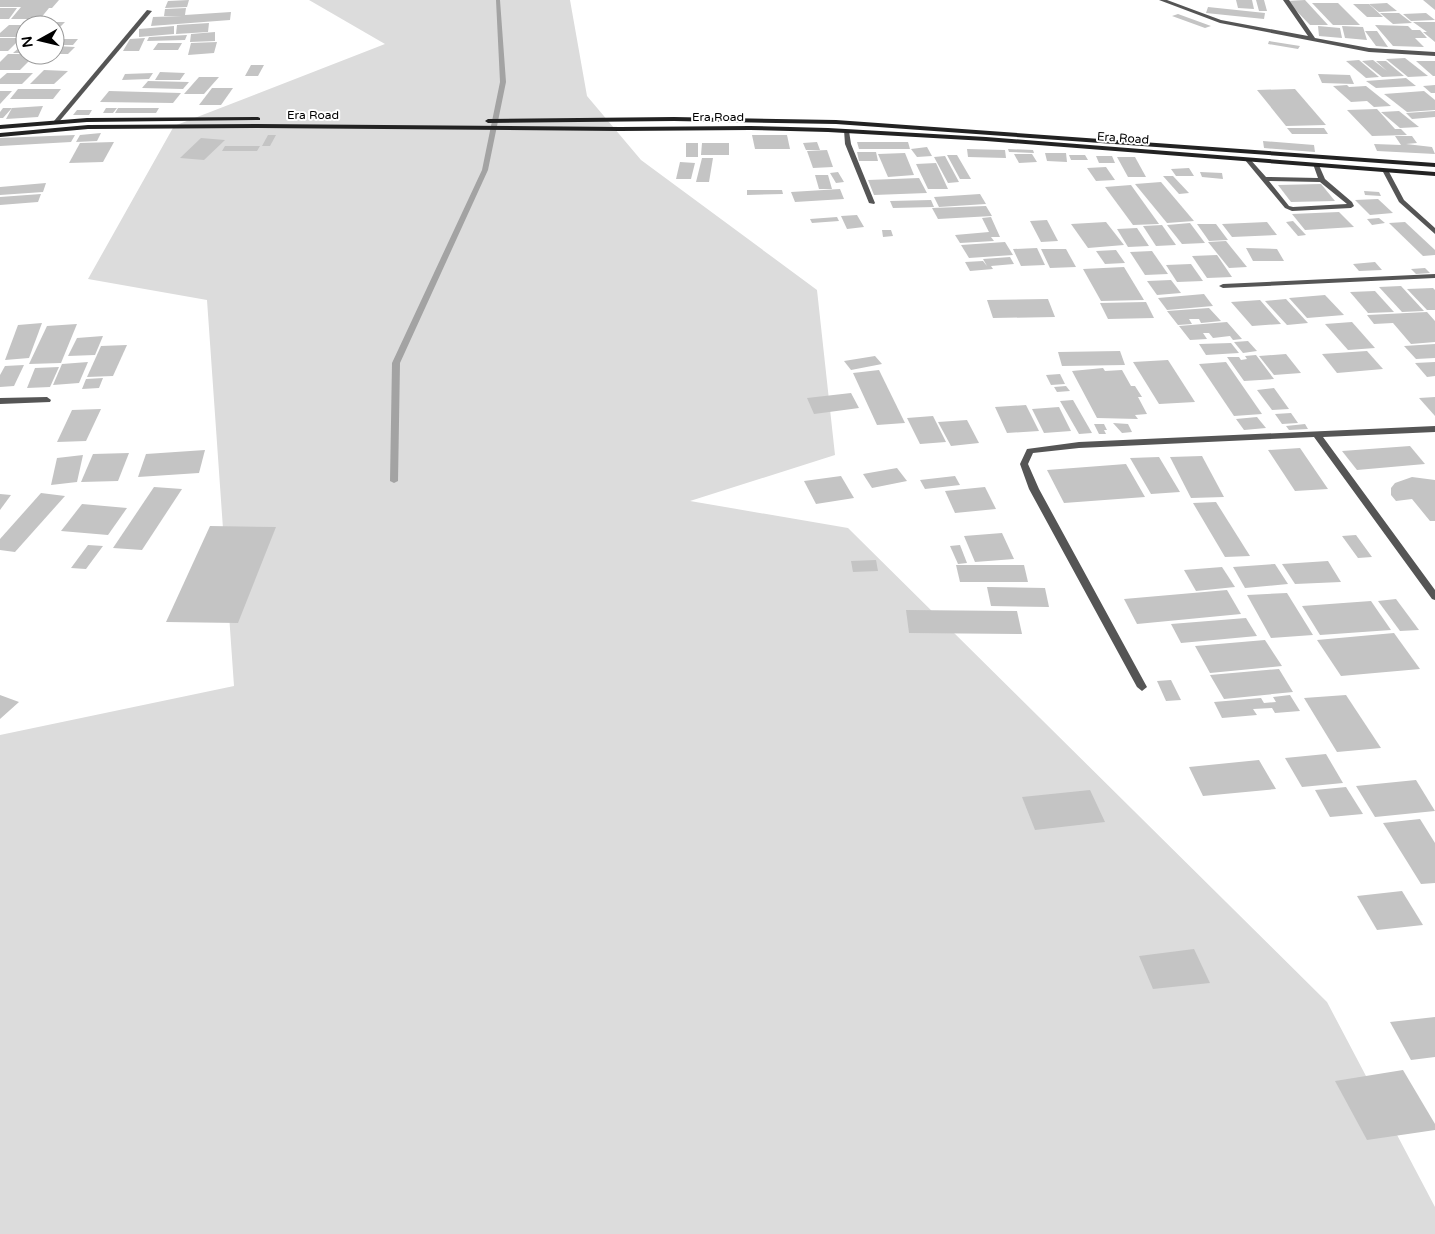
<svg xmlns="http://www.w3.org/2000/svg" width="1435" height="1234" viewBox="0 0 1435 1234" font-family="'Varela Round',sans-serif">
<style>
.green{fill:#dcdcdc}
.lines{fill:none;stroke-linecap:round;stroke-linejoin:round}
.stream{fill:#a3a3a3;fill-rule:evenodd}
.building{fill:#c4c4c4}
.service{fill:#555;fill-rule:evenodd}
.minor{fill:#555;fill-rule:evenodd}
.secondary{fill:#222;fill-rule:evenodd}
.labels{text-anchor:middle;stroke-width:4;stroke-linejoin:round;paint-order:stroke}
.far-street-label{font-size:12px;fill:#000;stroke:#fff}
</style>
<rect width="100%" height="100%" fill="#fff"/>
<path class="green" d="M309,0H570L587,96L641,160L817,290L835,455L690,501L848,528L1327,1002L1435,1207V1234H0V735L234,686L207,300L88,279L174,126L385,44Z"/>
<g class="lines">
<path class="stream" d="M496,0H500L506,82L488,170L400,363L398,481L394,483L390,481L392,363L482,170L500,82Z"/>
</g>
<g class="building">
<path d="M0,0H59L52,8H49L40,19H11L21,7H0Z"/>
<path d="M189,0L187,7L165,8L168,1Z"/>
<path d="M1236,0H1252L1254,9L1238,8Z"/>
<path d="M1256,0H1264L1267,11H1259Z"/>
<path d="M1305,0L1328,25H1310L1287,1Z"/>
<path d="M1423,0H1435V10Z"/>
<path d="M1312,3H1338L1360,25H1333Z"/>
<path d="M1387,3L1397,11L1379,12L1369,4Z"/>
<path d="M1353,4H1369L1383,17H1367Z"/>
<path d="M1208,7L1265,13L1264,19L1206,13Z"/>
<path d="M0,8H17L9,19H0Z"/>
<path d="M186,8L185,15L231,12L230,20L151,26L153,17L182,16H164L165,9Z"/>
<path d="M1380,13H1399L1412,23L1393,24Z"/>
<path d="M1426,13L1435,20L1411,21L1403,14Z"/>
<path d="M1178,14L1211,26L1205,28L1172,16Z"/>
<path d="M39,22H65L55,32V25H36Z"/>
<path d="M1413,22H1435V42L1423,32H1427Z"/>
<path d="M209,23L208,32L176,34L177,25Z"/>
<path d="M9,25H25V32L20,37H0V33Z"/>
<path d="M1375,25L1408,26L1412,30H1420L1427,38H1415L1424,47L1393,46Z"/>
<path d="M174,26V34L139,37V29Z"/>
<path d="M1318,26L1340,28L1342,38L1319,36Z"/>
<path d="M1342,26L1363,27L1367,40L1345,38Z"/>
<path d="M1365,31H1377L1388,47L1376,46Z"/>
<path d="M215,32V41L190,42L191,34Z"/>
<path d="M187,35L185,40L147,41L149,37Z"/>
<path d="M0,38H21L8,51H0Z"/>
<path d="M145,38L139,51H123L130,39Z"/>
<path d="M55,39H78L73,45H55Z"/>
<path d="M1269,41L1300,46L1298,49L1268,44Z"/>
<path d="M217,42L214,53L188,55L191,43Z"/>
<path d="M158,43H182L178,50H153Z"/>
<path d="M21,46H25V53H13Z"/>
<path d="M55,46L75,47L68,54H55Z"/>
<path d="M8,54H25L35,55L20,70H0V62Z"/>
<path d="M1405,58L1428,76L1408,77L1386,59Z"/>
<path d="M1359,60L1379,77L1366,78L1346,61Z"/>
<path d="M1373,60L1387,71L1376,61H1386L1404,76L1382,77L1362,61Z"/>
<path d="M1416,61H1435V76H1433Z"/>
<path d="M251,65H264L258,76H245Z"/>
<path d="M44,70L68,71L54,84H30Z"/>
<path d="M160,72L185,73L180,80H155Z"/>
<path d="M7,73H33L22,84H0V79Z"/>
<path d="M153,73L149,79L122,80L125,74Z"/>
<path d="M1318,74L1350,75L1354,84L1322,83Z"/>
<path d="M199,77H219L204,94H184Z"/>
<path d="M1406,78L1416,86L1376,88L1366,81Z"/>
<path d="M148,81L189,82L183,89L142,88Z"/>
<path d="M1347,85L1349,87L1366,86L1391,106L1374,107L1367,101L1351,102L1333,86Z"/>
<path d="M1435,85V93H1431L1423,86Z"/>
<path d="M212,88H233L221,105H199Z"/>
<path d="M18,89H61L53,99H10Z"/>
<path d="M1295,89L1326,125L1286,126L1257,90Z"/>
<path d="M0,91H12L0,104Z"/>
<path d="M109,91L181,93L173,103L100,102Z"/>
<path d="M1424,91L1435,100V110L1407,112L1384,94Z"/>
<path d="M43,106L38,117L6,119L12,108Z"/>
<path d="M3,108H12L3,118H0V112Z"/>
<path d="M106,108H117L113,113H103Z"/>
<path d="M118,108H159L156,113H115Z"/>
<path d="M1377,109L1395,129H1401L1407,135L1372,136L1347,110Z"/>
<path d="M77,110H92L89,115H73Z"/>
<path d="M1399,111L1419,127L1400,128L1381,112Z"/>
<path d="M1435,111V117L1412,119L1406,113Z"/>
<path d="M1287,128H1324L1328,134H1292Z"/>
<path d="M101,133L97,141L76,142L80,135Z"/>
<path d="M75,135L71,142L0,146V138Z"/>
<path d="M268,135H276L270,146H262Z"/>
<path d="M752,135H787L790,149H755Z"/>
<path d="M1395,136H1412L1417,143L1406,144L1432,147L1435,154L1377,151L1374,144L1401,145Z"/>
<path d="M201,138L225,140L204,160L180,158Z"/>
<path d="M1263,141L1314,145L1315,152L1264,148Z"/>
<path d="M114,142L103,162L69,163L80,143Z"/>
<path d="M817,142L820,150H806L803,143Z"/>
<path d="M857,142H908L910,149H859Z"/>
<rect x="686" y="143" width="12" height="14"/>
<path d="M702,143H729V155H701Z"/>
<path d="M225,146H260L257,151H222Z"/>
<path d="M927,147L932,156L917,157L911,149Z"/>
<path d="M967,149L1005,150L1006,158L968,157Z"/>
<path d="M1008,149L1033,150L1034,153L1009,152Z"/>
<path d="M827,150L833,167L813,168L807,151Z"/>
<path d="M857,152H876L878,161H859Z"/>
<path d="M905,153L914,175L888,177L878,154Z"/>
<path d="M1045,153H1066L1067,162L1047,161Z"/>
<path d="M1014,154H1032L1037,162L1019,163Z"/>
<path d="M947,155H957L971,179H960Z"/>
<path d="M1069,155H1085L1088,160H1071Z"/>
<path d="M945,156L959,182L948,183L934,157Z"/>
<path d="M1096,156H1112L1115,163H1099Z"/>
<path d="M1117,157H1135L1146,177H1128Z"/>
<path d="M702,158H713L709,182H696Z"/>
<path d="M680,162L695,163L691,179H676Z"/>
<path d="M936,163L948,189H928L916,164Z"/>
<path d="M1106,167L1115,180L1096,181L1087,168Z"/>
<path d="M1189,168L1194,176H1176L1171,169Z"/>
<path d="M838,172L844,182L836,183L830,173Z"/>
<path d="M1200,172L1222,173L1223,179L1202,177Z"/>
<path d="M815,175H828L832,189H819Z"/>
<path d="M1163,176H1173L1189,193L1179,194Z"/>
<path d="M919,178L927,193L874,195L868,180Z"/>
<path d="M1161,182L1194,221L1167,223L1135,184Z"/>
<path d="M46,183L43,192L0,195V187Z"/>
<path d="M1321,184L1335,201L1291,202L1278,185Z"/>
<path d="M1131,185L1159,224L1133,225L1105,187Z"/>
<path d="M840,189L844,199L795,202L791,192Z"/>
<path d="M747,190H782L783,194L747,195Z"/>
<path d="M1364,191L1379,192L1381,196L1365,195Z"/>
<path d="M41,194L38,202L0,205V197Z"/>
<path d="M980,194L986,204L939,207L934,197Z"/>
<path d="M1378,199L1393,213L1370,215L1355,200Z"/>
<path d="M931,200L934,207L893,208L890,201Z"/>
<path d="M986,206L992,216L938,219L932,208Z"/>
<path d="M1339,212L1354,227L1305,230L1292,214Z"/>
<path d="M857,215L864,227L847,229L841,216Z"/>
<path d="M837,217L839,221L812,223L810,219Z"/>
<path d="M991,217L1000,237H991L994,241L960,243L955,235L989,232L982,218Z"/>
<path d="M1379,218L1385,223L1372,225L1367,219Z"/>
<path d="M1047,220L1058,241L1041,242L1030,221Z"/>
<path d="M1293,221L1306,235L1298,236L1286,222Z"/>
<path d="M1106,222L1124,245L1088,248L1071,224Z"/>
<path d="M1267,222L1277,235L1232,237L1222,224Z"/>
<path d="M1405,222L1435,250V255L1423,256L1389,223Z"/>
<path d="M1190,223L1205,243L1182,244L1167,225Z"/>
<path d="M1197,224H1216L1228,240L1209,241Z"/>
<path d="M1162,225L1176,245L1156,246L1143,226Z"/>
<path d="M1137,228L1149,246L1128,247L1117,229Z"/>
<path d="M882,230H891L893,236L883,237Z"/>
<path d="M1226,241L1247,267L1229,268L1208,242Z"/>
<path d="M1005,242L1013,255L969,258L961,245Z"/>
<path d="M1037,248L1045,265L1021,266L1013,249Z"/>
<path d="M1246,248L1277,249L1284,261H1253Z"/>
<path d="M1041,249H1066L1076,267L1050,268Z"/>
<path d="M1116,250L1125,263L1105,264L1096,251Z"/>
<path d="M1152,251L1168,274L1145,275L1130,252Z"/>
<path d="M1217,255L1232,277L1207,278L1192,256Z"/>
<path d="M1010,257L1014,264L991,266L993,269L970,271L965,262L983,261L987,266L983,259Z"/>
<path d="M1375,262L1382,270L1359,271L1353,264Z"/>
<path d="M1191,264L1203,281L1177,282L1166,265Z"/>
<path d="M1124,267L1144,300L1101,301L1083,269Z"/>
<path d="M1425,268L1430,273L1416,274L1411,269Z"/>
<path d="M1171,280L1181,293L1157,295L1147,281Z"/>
<path d="M1401,286L1424,311L1402,312L1379,287Z"/>
<path d="M1433,288L1435,290V310H1427L1407,289Z"/>
<path d="M1375,291L1394,312L1368,313L1350,292Z"/>
<path d="M1204,294L1213,306L1167,310L1158,298Z"/>
<path d="M1325,295L1344,315L1307,318L1289,298Z"/>
<path d="M1048,299L1055,317L993,318L987,300Z"/>
<path d="M1286,299L1308,323L1287,325L1265,301Z"/>
<path d="M1260,300L1281,324L1252,326L1231,302Z"/>
<path d="M1146,302L1154,318L1108,319L1100,303Z"/>
<path d="M1209,308L1221,321L1201,323L1199,319H1189L1192,324L1178,325L1167,311Z"/>
<path d="M1427,312L1435,321V342L1411,344L1393,323L1374,324L1367,315Z"/>
<path d="M1227,322L1242,339L1233,340L1230,336L1213,338L1209,333H1203L1207,339L1190,340L1179,326Z"/>
<path d="M1352,322L1375,348L1348,350L1325,324Z"/>
<path d="M42,323L29,358L5,360L18,325Z"/>
<path d="M77,324L61,363L29,364L47,326Z"/>
<path d="M103,336L95,355L68,356L77,338Z"/>
<path d="M1248,341L1257,351L1243,353L1234,342Z"/>
<path d="M1231,343L1239,353L1206,355L1199,344Z"/>
<path d="M1435,344V358L1416,359L1404,346Z"/>
<path d="M127,345L113,376L87,377L101,346Z"/>
<path d="M1120,351L1125,365L1062,366L1058,352Z"/>
<path d="M1367,351L1383,369L1337,373L1322,354Z"/>
<path d="M1286,354L1301,373L1274,375L1259,356Z"/>
<path d="M1256,355L1274,379L1244,381L1227,357H1239L1241,360L1247,359L1245,356Z"/>
<path d="M875,356L882,364L851,370L844,361Z"/>
<path d="M1168,360L1195,402L1159,404L1133,362Z"/>
<path d="M88,362L79,383L53,385L62,364Z"/>
<path d="M1226,362L1262,414L1234,416L1199,364Z"/>
<path d="M1435,362V376L1427,377L1415,363Z"/>
<path d="M24,365L14,386L0,387V375L5,366Z"/>
<path d="M59,367L50,387L27,388L35,368Z"/>
<path d="M1103,368L1105,371L1122,370L1131,386H1135L1142,397H1138L1147,414L1135,415L1138,419L1097,418L1072,371Z"/>
<path d="M879,370L905,423L877,425L853,373Z"/>
<path d="M1060,374L1065,384L1051,385L1046,375Z"/>
<path d="M103,378L99,388L82,389L86,379Z"/>
<path d="M1066,386L1070,391L1057,392L1054,387Z"/>
<path d="M1274,388L1289,409L1272,410L1257,390Z"/>
<path d="M851,393L859,408L814,414L807,398Z"/>
<path d="M1435,397V416L1419,398Z"/>
<path d="M1073,400L1092,433L1079,434L1060,401Z"/>
<path d="M1026,405L1039,431L1007,433L995,407Z"/>
<path d="M1059,407L1071,431L1044,433L1032,409Z"/>
<path d="M101,409L86,441L57,442L72,410Z"/>
<path d="M1291,413L1298,423L1282,424L1275,414Z"/>
<path d="M933,416L946,442L920,444L907,418Z"/>
<path d="M1257,417L1266,428L1244,430L1236,419Z"/>
<path d="M967,420L979,443L951,446L938,422Z"/>
<path d="M1113,423L1128,424L1132,432L1122,433Z"/>
<path d="M1094,424H1104L1107,430H1104L1106,434H1099Z"/>
<path d="M1305,424L1308,429L1289,430L1286,426Z"/>
<path d="M1410,446L1425,464L1357,470L1342,451Z"/>
<path d="M1300,448L1328,489L1295,491L1268,450Z"/>
<path d="M205,450L199,473L138,477L146,454Z"/>
<path d="M129,453L118,481L81,482L93,454Z"/>
<path d="M83,455L77,482L51,485L57,458Z"/>
<path d="M1202,456L1224,497L1191,498L1170,457Z"/>
<path d="M1159,457L1180,492L1151,494L1130,458Z"/>
<path d="M1126,464L1145,497L1064,503L1047,470Z"/>
<path d="M897,468L907,481L872,488L863,474Z"/>
<path d="M841,476L854,498L816,504L804,481Z"/>
<path d="M955,476L960,485L925,489L920,480Z"/>
<path d="M1412,477L1435,480V521H1430L1412,499L1396,501L1391,495V488L1395,483Z"/>
<path d="M154,487L182,489L142,550L113,548Z"/>
<path d="M985,487L996,509L955,513L945,491Z"/>
<path d="M41,493L65,496L15,552L0,550V539Z"/>
<path d="M0,494L11,495L0,510Z"/>
<path d="M1216,502L1250,556L1225,557L1193,503Z"/>
<path d="M82,504L127,508L108,535L61,531Z"/>
<path d="M210,526L276,527L238,623L166,622Z"/>
<path d="M1002,533L1014,559L975,562L964,536Z"/>
<path d="M1356,535L1372,557L1358,558L1342,536Z"/>
<path d="M88,545L103,546L86,569L71,568Z"/>
<path d="M960,545L967,563L958,564L950,546Z"/>
<path d="M876,560L878,571L853,572L851,561Z"/>
<path d="M1328,561L1341,582L1295,584L1282,564Z"/>
<path d="M1275,564L1288,584L1245,588L1233,567Z"/>
<path d="M956,565H1024L1028,582H960Z"/>
<path d="M1222,567L1235,587L1196,591L1184,570Z"/>
<path d="M987,587L1045,588L1049,607L991,606Z"/>
<path d="M1227,590L1241,614L1137,624L1124,599Z"/>
<path d="M1287,593L1313,635L1271,638L1247,595Z"/>
<path d="M1396,599L1419,630L1400,631L1378,601Z"/>
<path d="M1371,601L1391,630L1320,635L1302,606Z"/>
<path d="M906,610L1017,611L1022,634L909,633Z"/>
<path d="M1246,618L1257,636L1181,643L1171,624Z"/>
<path d="M1394,633L1420,669L1341,676L1317,640Z"/>
<path d="M1265,640L1282,666L1210,673L1195,646Z"/>
<path d="M1279,669L1293,692L1224,699L1210,675Z"/>
<path d="M1171,680L1181,700L1166,701L1157,681Z"/>
<path d="M0,695L19,702L0,719Z"/>
<path d="M1290,695L1300,711L1275,713L1272,708L1253,709L1257,715L1222,718L1214,702L1261,698L1264,703L1276,702L1273,697Z"/>
<path d="M1346,695L1381,748L1337,752L1304,698Z"/>
<path d="M1326,754L1343,783L1302,787L1285,758Z"/>
<path d="M1259,760L1276,789L1203,796L1189,767Z"/>
<path d="M1416,780L1435,811L1375,817L1356,786Z"/>
<path d="M1346,787L1363,814L1330,817L1315,790Z"/>
<path d="M1090,790L1105,822L1035,830L1022,797Z"/>
<path d="M1420,819L1435,843V883L1421,884L1383,823Z"/>
<path d="M1402,891L1423,925L1377,930L1357,896Z"/>
<path d="M1194,949L1210,983L1153,989L1139,956Z"/>
<path d="M1435,1017V1057L1411,1060L1390,1022Z"/>
<path d="M1403,1070L1435,1124V1130L1367,1140L1335,1081Z"/>
</g>
<g class="lines">
<path class="service" d="M1245,158H1249L1266,177L1318,178L1313,164L1318,163L1325,179L1352,202L1354,206L1351,208L1292,211L1285,208L1245,160ZM1269,181L1320,182L1347,204L1293,207L1289,206Z"/>
<g class="minor">
<path d="M1159,0H1167L1221,20L1308,36L1283,0H1289L1315,38L1369,48L1435,52V56L1369,52L1220,23Z"/>
<path d="M147,10L152,11L58,123H54V121Z"/>
<path d="M844,130L849,131L851,144L875,203L874,204L869,203L845,144Z"/>
<path d="M1383,169L1388,170L1404,200L1435,228V234L1399,202L1382,170Z"/>
<path d="M1435,274V278L1223,288L1219,286L1223,284Z"/>
<path d="M47,397L51,400L50,402L0,404V398Z"/>
<path d="M1435,426V432L1323,437L1435,590V600L1432,599L1314,437L1079,448L1033,453L1028,464L1039,489L1147,687L1142,691L1137,687L1029,489L1020,464L1027,449L1079,442Z"/>
</g>
<g class="secondary">
<path d="M258,117L260,118V120L87,122L0,129V125L87,118Z"/>
<path d="M674,117L836,120L1435,163V167L836,124L674,121L488,123L485,121L488,119Z"/>
<path d="M258,124L620,127L750,126L828,128L986,137L1435,172V176L986,141L828,132L750,130L620,131L258,128L88,129L0,137V133L88,125Z"/>
</g>
</g>
<g class="labels">
<g class="far-street-label">
<text x="313" y="119">Era Road</text>
<text x="718" y="121">Era Road</text>
<text transform="translate(1123 138) rotate(4)" y="4">Era Road</text>
</g>
</g>
<g transform="translate(40 40) rotate(262)"><circle r="24" fill="#ffffff" stroke="#999999"/>
<path d="M0-4L9 19L0 12L-9 19Z" fill="#000000"/>
<text y="-8" font-size="14" font-weight="bold" text-anchor="middle" fill="#000000">N</text>
</g>
</svg>
